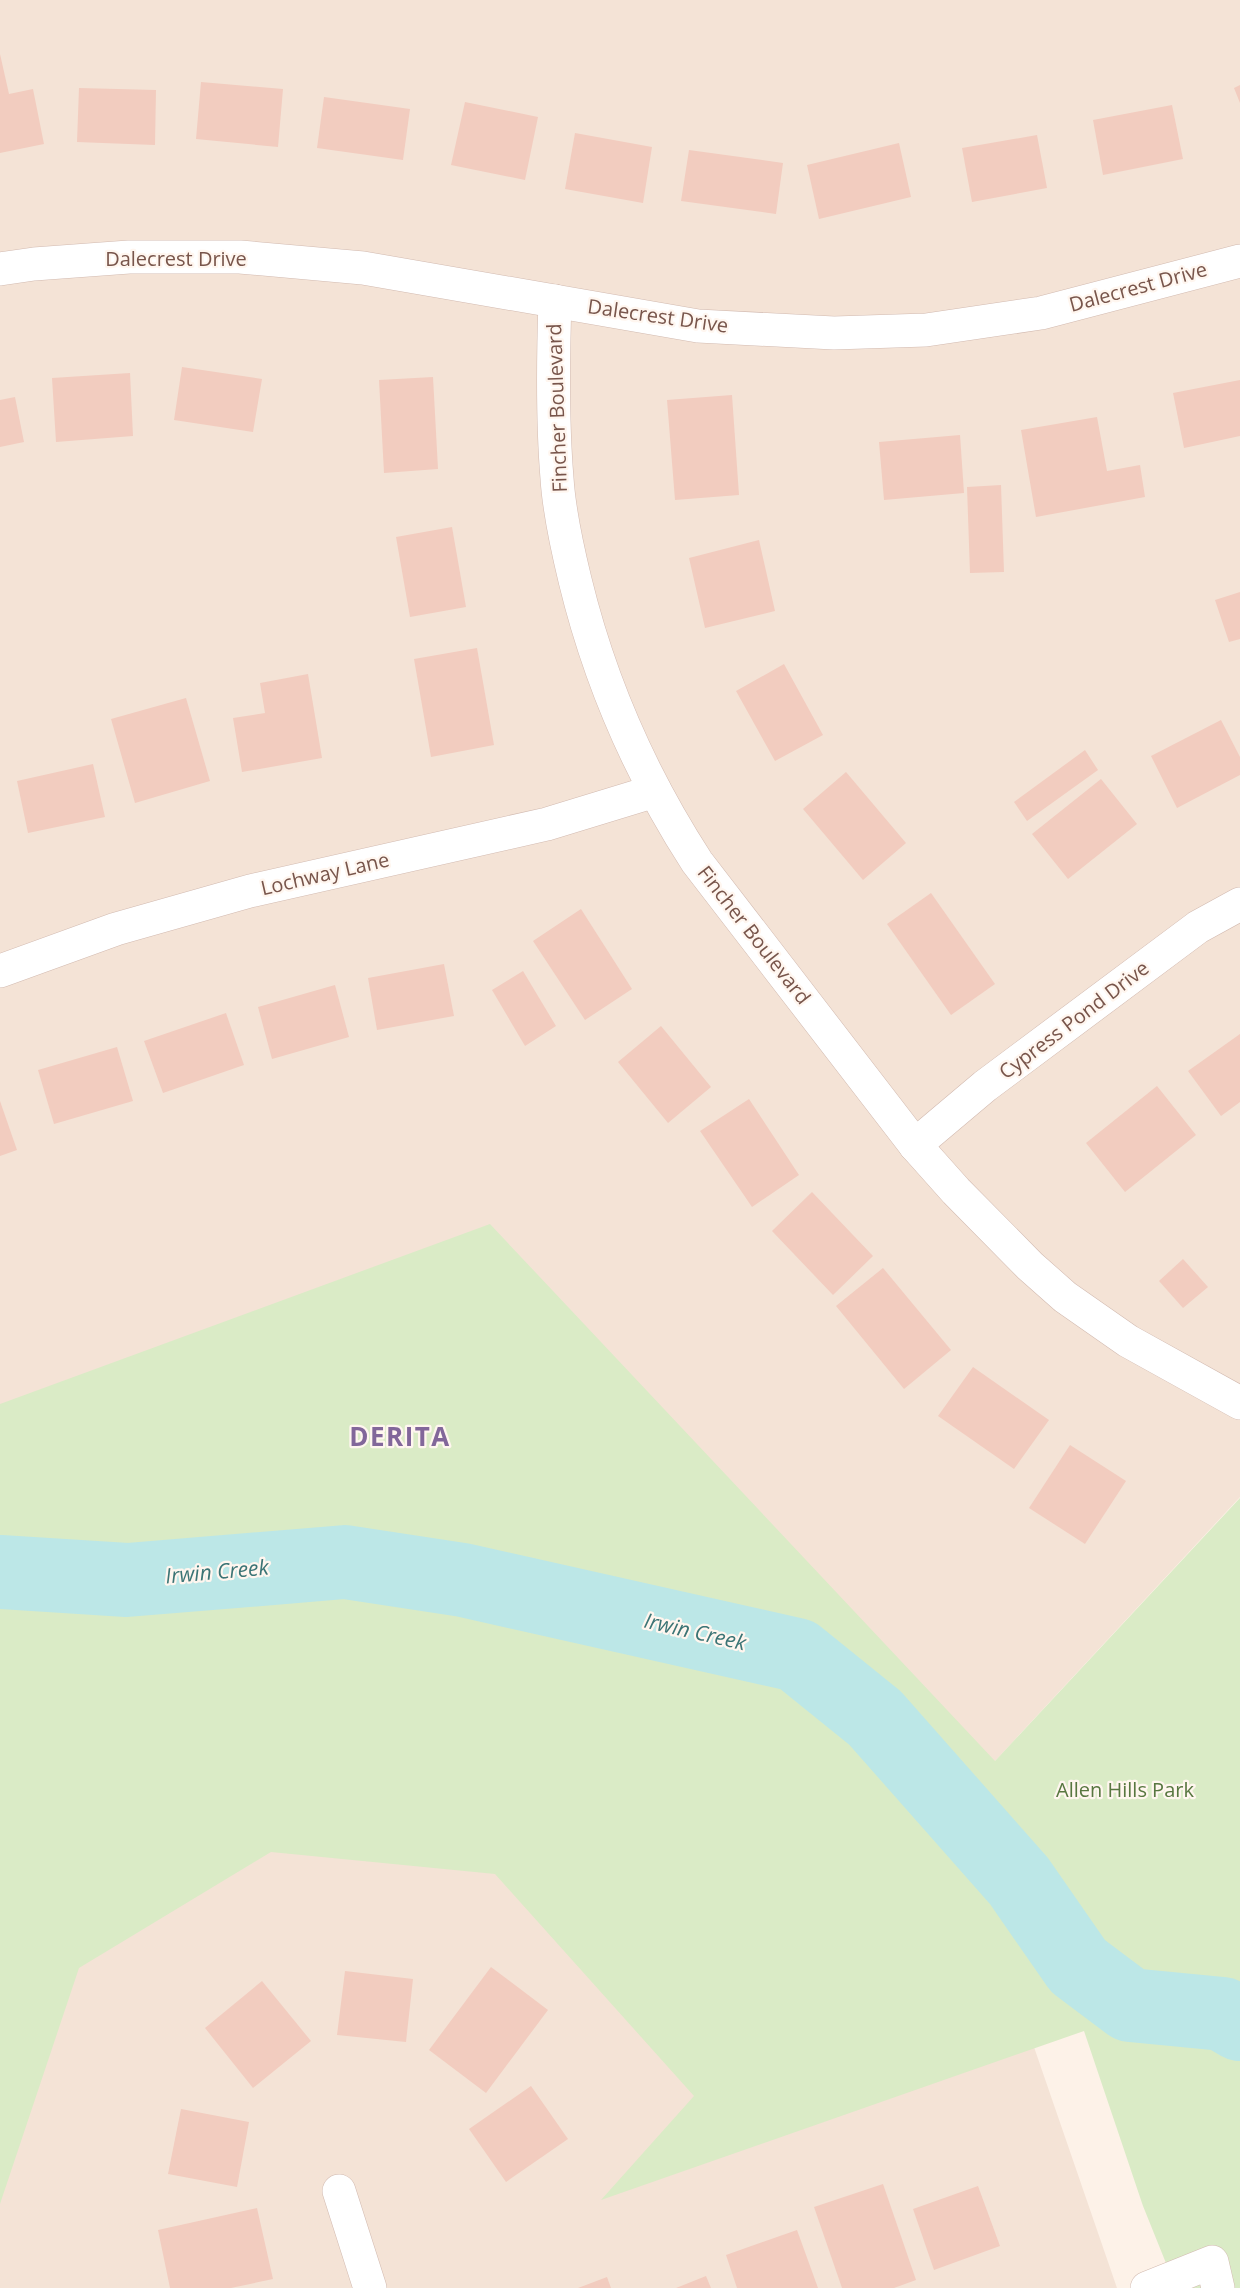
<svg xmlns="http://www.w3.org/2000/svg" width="1240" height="2288" viewBox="0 0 1240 2288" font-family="'Open Sans',sans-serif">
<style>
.residential{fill:#f4e3d6}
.green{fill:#daebc6}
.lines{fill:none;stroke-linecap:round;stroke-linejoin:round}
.stream{stroke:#a2d8d9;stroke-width:12}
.river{stroke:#bce7e7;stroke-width:74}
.building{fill:#f2ccbf}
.street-casing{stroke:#d2bab0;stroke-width:34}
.street{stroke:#fff;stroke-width:33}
.labels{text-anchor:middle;stroke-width:4.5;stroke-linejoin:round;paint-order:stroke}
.street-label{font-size:20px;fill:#78554b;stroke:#fff6ef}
.park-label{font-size:20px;fill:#587740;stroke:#fff6ef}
.water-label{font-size:21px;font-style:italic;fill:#3b7475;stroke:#fff6ef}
.district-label{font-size:26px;font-weight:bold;letter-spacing:1.5px;fill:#82679a;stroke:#fff6ef}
</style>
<rect width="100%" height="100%" fill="#fdf2e8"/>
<path class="residential" d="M0,0H1240V1497L995,1761L942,1780L1117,2288H0Z"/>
<path class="green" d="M490,1224L995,1761L1240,1498V2288H1176L1143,2206L1084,2031L601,2200L694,2096L495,1874L271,1852L79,1968L0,2204V1404Z"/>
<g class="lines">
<path class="stream" d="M1223,2014L1240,2003"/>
<path class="river" d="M0,1572L127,1580L345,1562L463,1580L797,1655L875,1718L1019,1881L1078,1966L1130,2005L1223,2014L1240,2024"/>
</g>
<g class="building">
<path d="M0,54L9,94L33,89L44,144L0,153Z"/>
<path d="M201,82L283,89L278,147L196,139Z"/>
<path d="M1240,85V103L1234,88Z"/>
<path d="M79,88L156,90L155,145L77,142Z"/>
<path d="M324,97L410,109L403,160L317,148Z"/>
<path d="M465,102L538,117L525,180L451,165Z"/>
<path d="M1172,105L1183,159L1103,175L1093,120Z"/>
<path d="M575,133L652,147L643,203L565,189Z"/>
<path d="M1037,135L1047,188L972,202L962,148Z"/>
<path d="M899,143L911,197L819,219L807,165Z"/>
<path d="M689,150L783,163L776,214L681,201Z"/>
<path d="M182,367L262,379L253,432L174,420Z"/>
<path d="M130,373L133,436L56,442L52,378Z"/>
<path d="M433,377L438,469L384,473L379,380Z"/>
<path d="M1240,380V436L1184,448L1173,393Z"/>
<path d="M732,395L739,495L675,500L667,400Z"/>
<path d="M15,397L24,442L0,447V400Z"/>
<path d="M1097,417L1107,471L1140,465L1145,497L1036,517L1021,430Z"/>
<path d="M960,435L964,493L884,500L879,442Z"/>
<path d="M1001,485L1004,572L970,573L967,487Z"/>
<path d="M452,527L466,607L410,617L396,537Z"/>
<path d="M759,540L775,611L705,628L689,558Z"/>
<path d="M1240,592V639L1229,642L1215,600Z"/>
<path d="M477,648L494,745L431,757L414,659Z"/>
<path d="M784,664L823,735L775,761L736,691Z"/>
<path d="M308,674L322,758L242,772L233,718L265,713L260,683Z"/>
<path d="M186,698L210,781L135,803L111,719Z"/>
<path d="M1221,720L1240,757V775L1177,808L1151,756Z"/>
<path d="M1085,750L1098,770L1027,821L1014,802Z"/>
<path d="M93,764L105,817L28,833L17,781Z"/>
<path d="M846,772L906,843L863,880L803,809Z"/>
<path d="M1101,779L1137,824L1068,879L1032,834Z"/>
<path d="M931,893L995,984L951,1015L887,924Z"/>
<path d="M581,909L632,989L585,1020L533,941Z"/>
<path d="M444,964L454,1016L377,1030L368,978Z"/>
<path d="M523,971L556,1026L525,1046L492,990Z"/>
<path d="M335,985L349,1037L272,1059L258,1007Z"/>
<path d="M226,1013L244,1065L163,1093L144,1041Z"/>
<path d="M661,1026L711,1087L668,1123L618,1062Z"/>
<path d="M1240,1034V1102L1221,1116L1188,1071Z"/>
<path d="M117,1047L133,1101L54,1124L38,1070Z"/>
<path d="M1157,1086L1196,1135L1125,1192L1086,1143Z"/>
<path d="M749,1099L799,1175L752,1207L700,1131Z"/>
<path d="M0,1101L17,1150L0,1156Z"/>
<path d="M812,1192L873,1256L833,1295L772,1231Z"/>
<path d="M1183,1259L1208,1287L1183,1308L1159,1281Z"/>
<path d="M883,1268L951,1350L904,1389L836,1306Z"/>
<path d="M973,1367L1049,1420L1014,1469L938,1416Z"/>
<path d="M1070,1445L1126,1481L1085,1544L1029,1508Z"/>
<path d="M491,1967L548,2010L486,2093L429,2050Z"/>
<path d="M345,1971L413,1979L406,2042L337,2035Z"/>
<path d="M262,1981L311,2041L253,2088L205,2028Z"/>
<path d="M531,2086L568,2139L506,2182L469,2129Z"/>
<path d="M181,2109L249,2122L237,2187L168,2174Z"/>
<path d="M883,2184L916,2280L894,2288H842L814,2207Z"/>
<path d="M978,2186L1000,2246L934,2270L913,2209Z"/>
<path d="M257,2208L273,2279L231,2288H170L158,2230Z"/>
<path d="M797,2230L818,2288H737L726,2255Z"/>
<path d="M706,2276L711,2288H676Z"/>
<path d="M607,2277L611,2288H578Z"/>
</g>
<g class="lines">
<g class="street-casing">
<g id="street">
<path d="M0,269L34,264L129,257H240L363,268L698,326L834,333L926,330L1041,313L1240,261"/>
<path d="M555,301C553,360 552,419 557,478C559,512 567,547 575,580C600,683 640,774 697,862L915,1145L956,1191L1030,1266L1065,1297L1128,1341L1240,1403"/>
<path d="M0,971L116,929L250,891L547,824L655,791"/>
<path d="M915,1145L985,1086L1198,927L1240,904"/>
<path d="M339,2191L370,2288"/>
<path d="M1147,2288L1212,2262L1218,2288"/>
</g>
</g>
<use href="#street" class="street"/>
</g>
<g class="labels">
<g class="street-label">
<text x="176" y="266">Dalecrest Drive</text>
<text transform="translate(1138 287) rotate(-15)" y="7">Dalecrest Drive</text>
<text transform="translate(658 316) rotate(8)" y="7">Dalecrest Drive</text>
<text transform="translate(557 408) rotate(-92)" y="7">Fincher Boulevard</text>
<text transform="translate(325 874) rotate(-13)" y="7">Lochway Lane</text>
<text transform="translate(754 935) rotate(52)" y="7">Fincher Boulevard</text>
<text transform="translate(1074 1020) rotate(-37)" y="7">Cypress Pond Drive</text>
</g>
<g class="park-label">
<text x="1125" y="1797">Allen Hills Park</text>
</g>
<g class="water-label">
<text transform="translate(217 1572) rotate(-5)" y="7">Irwin Creek</text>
<text transform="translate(695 1632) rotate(13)" y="7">Irwin Creek</text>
</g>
<g class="district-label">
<text x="400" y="1446">DERITA</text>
</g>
</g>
</svg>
